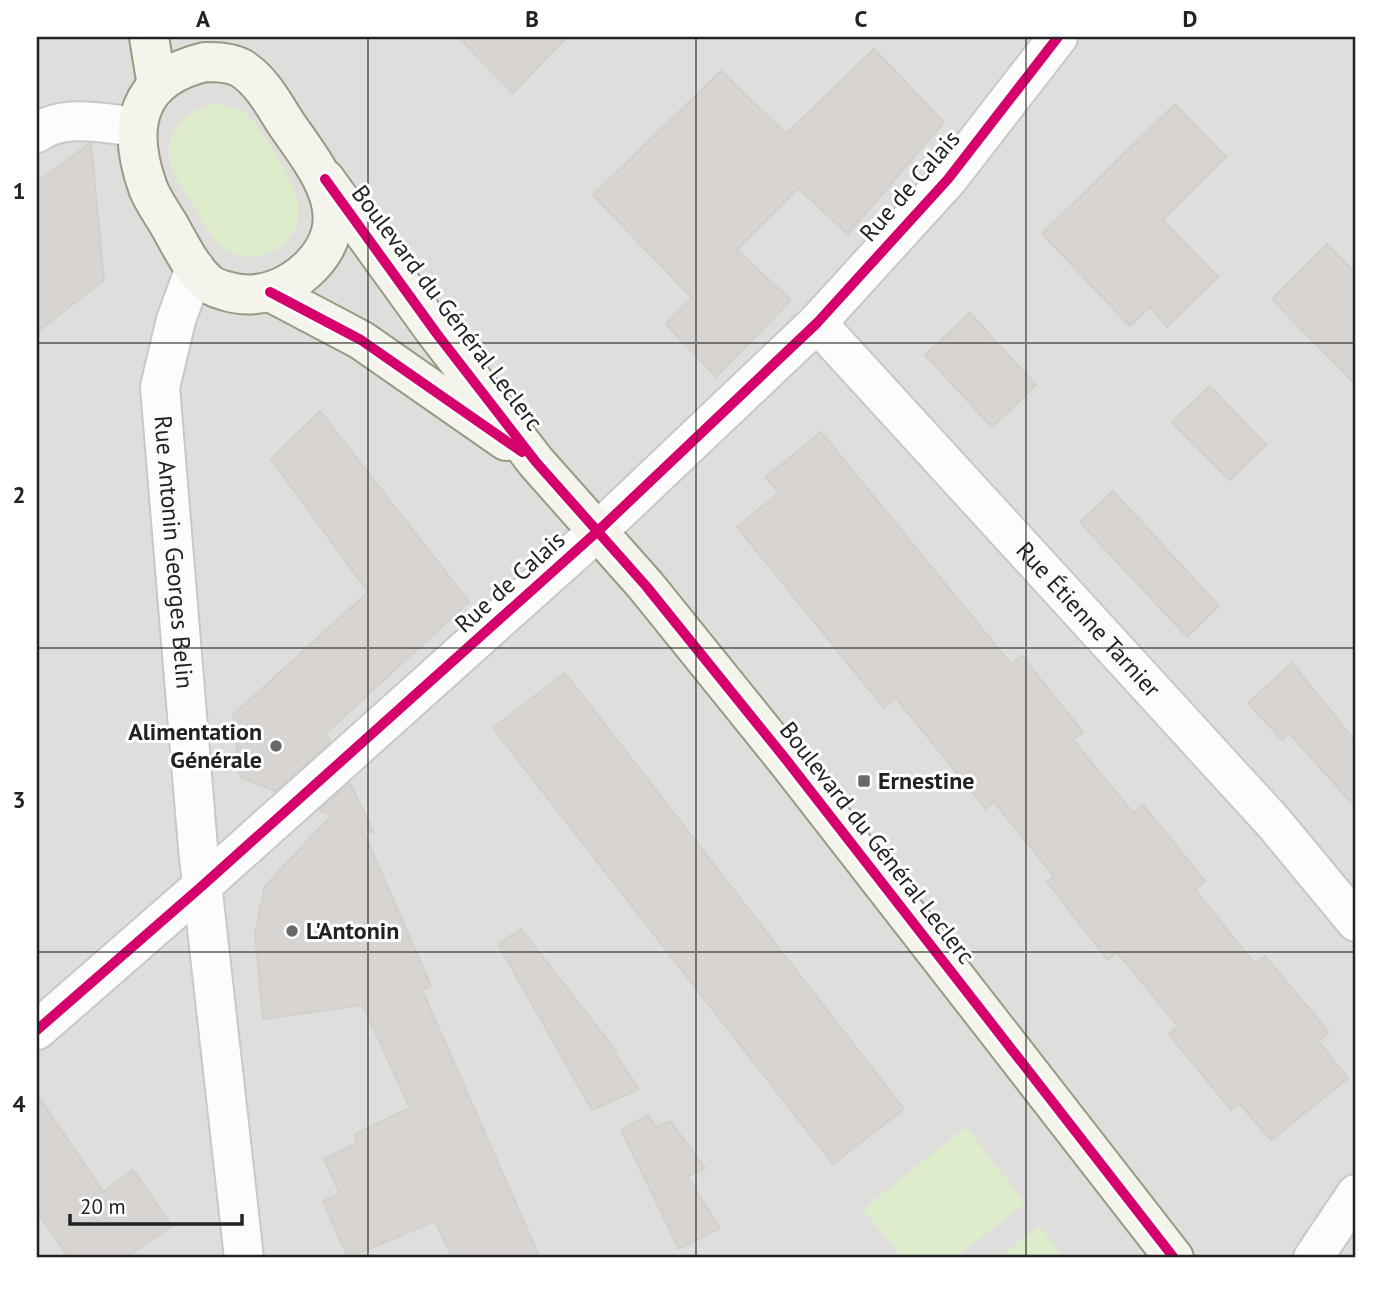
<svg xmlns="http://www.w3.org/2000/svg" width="1393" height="1295" viewBox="0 0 1393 1295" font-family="'PT Sans',sans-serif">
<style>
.residential{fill:#dfdedc}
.grass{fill:#ddeccb}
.building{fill:#d7d4d2;stroke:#d3d0cc;stroke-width:2}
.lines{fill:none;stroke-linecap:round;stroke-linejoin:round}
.street-casing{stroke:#c9c8c7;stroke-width:42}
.secondary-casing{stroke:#999a82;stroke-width:42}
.street{stroke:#fdfcfc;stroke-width:38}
.secondary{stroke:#f4f4ed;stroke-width:38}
.cycleway-casing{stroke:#fff;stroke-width:15}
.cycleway{stroke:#d6006c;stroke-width:10}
.grid{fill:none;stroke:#222;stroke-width:2;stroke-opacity:0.55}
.poi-dot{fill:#6a6968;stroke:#fff;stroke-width:2.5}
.labels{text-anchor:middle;stroke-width:6;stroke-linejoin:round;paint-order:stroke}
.street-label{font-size:24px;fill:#222;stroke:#fff}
.poi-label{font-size:24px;font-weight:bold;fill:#222;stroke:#fff;text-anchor:start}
.neatline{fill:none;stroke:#222;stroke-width:2.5}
.grid-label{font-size:23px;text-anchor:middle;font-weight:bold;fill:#222}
</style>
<rect width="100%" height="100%" fill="#f0eeeb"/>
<rect class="residential" x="37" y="37" width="1319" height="1221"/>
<g class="grass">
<path d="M210,104C223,105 234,105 245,113C260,124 298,188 299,205C299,217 296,231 288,240C272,258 240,264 221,246C209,236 202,220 194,207C185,192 172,176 169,159C165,131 186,113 210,104Z"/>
<path d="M966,1127L1025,1203L955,1258H902L863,1209Z"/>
<path d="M1039,1226L1064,1258H998Z"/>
</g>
<g class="building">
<path d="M458,37H567L513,93Z"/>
<path d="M874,49L944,122L848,234L798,188L737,250L791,300L716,377L666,324L692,298L593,195L721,71L786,134Z"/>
<path d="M1175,104L1226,157L1163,220L1218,277L1167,327L1150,307L1130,326L1042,234Z"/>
<path d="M89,144H91L104,280L37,332V182Z"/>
<path d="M1327,244L1356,274V385L1272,299Z"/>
<path d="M970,313L1036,385L992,427L925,355Z"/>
<path d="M1210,386L1266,445L1230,480L1172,422Z"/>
<path d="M320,411L469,602L326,733L330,742L275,791L240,777L233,715L368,592L271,459Z"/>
<path d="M821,432L1011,664L1022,656L1083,732L1073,740L1133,813L1143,805L1205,881L1195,890L1255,964L1265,956L1329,1032L1318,1041L1348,1078L1271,1140L1239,1103L1231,1110L1169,1034L1178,1026L1117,952L1108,960L1047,882L1054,876L994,802L986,809L896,698L884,708L737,527L779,493L766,477Z"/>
<path d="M1113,491L1219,606L1187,637L1080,522Z"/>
<path d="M1292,663L1356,742V808L1289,733L1282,740L1248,703Z"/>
<path d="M565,673L904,1109L833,1164L493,728Z"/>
<path d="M350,783L374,833L362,828L431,986L422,990L540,1258H453L435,1221L348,1258L323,1201L340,1194L324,1159L357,1143L355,1134L410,1108L363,1005L263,1019L255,933L265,886L332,815L319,810Z"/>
<path d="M521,929L616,1051L615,1053L639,1089L592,1110L498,944Z"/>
<path d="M37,1094L103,1192L133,1170L172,1226L125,1258H69L37,1212Z"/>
<path d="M648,1115L656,1127L670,1121L705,1168L687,1176L720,1228L679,1249L621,1130Z"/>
</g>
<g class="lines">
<g class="street-casing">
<g id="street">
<path d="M37,133C64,113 106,124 137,127"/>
<path id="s1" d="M195,268L176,320L160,387L198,848L244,1258"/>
<path id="s2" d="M817,323L1275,824L1356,922"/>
<path d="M37,1030L202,886L599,530L817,323L948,179L1058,37"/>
<path d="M1313,1258L1356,1194"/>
</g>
</g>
<g class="secondary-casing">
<g id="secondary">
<path d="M149,37L157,86"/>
<path d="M205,62C217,62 230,62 241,68C262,81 274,105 287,125C317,168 358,216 312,265C290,288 258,301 226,291C219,289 212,287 207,282C191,268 180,244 169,225C162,213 153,201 148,188C126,127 136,78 205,62Z"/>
<path d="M325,179L437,334L536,462L646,586L788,762L1174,1258"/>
<path d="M270,292L361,340L506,441"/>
</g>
</g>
<use href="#street" class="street"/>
<use href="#secondary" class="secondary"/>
<g class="cycleway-casing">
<g id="cycleway">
<path d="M325,179L437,334L536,462L646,586L788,762L1174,1258"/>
<path d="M270,292L361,340L522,452"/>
<path d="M37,1030L202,886L599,530L817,323L948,179L1058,37"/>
</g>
</g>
<use href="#cycleway" class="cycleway"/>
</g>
<path class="grid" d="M368,37V1258M696,37V1258M1026,37V1258M37,343H1356M37,648H1356M37,952H1356"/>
<g class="poi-dot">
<circle cx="276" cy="746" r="7"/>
<rect x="857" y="774" width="14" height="14" rx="3.5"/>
<circle cx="292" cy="931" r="7"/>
</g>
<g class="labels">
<g class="street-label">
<text transform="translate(910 186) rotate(-49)" y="8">Rue de Calais</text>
<text transform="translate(447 308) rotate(53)" y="8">Boulevard du Général Leclerc</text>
<text dy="8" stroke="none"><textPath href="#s1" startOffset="290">Rue Antonin Georges Belin</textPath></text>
<text transform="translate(510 582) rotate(-42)" y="8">Rue de Calais</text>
<text dy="8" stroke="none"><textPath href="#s2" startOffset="402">Rue Étienne Tarnier</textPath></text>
<text transform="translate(877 843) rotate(52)" y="8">Boulevard du Général Leclerc</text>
</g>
<g class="poi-label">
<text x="262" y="740" text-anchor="end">Alimentation<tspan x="262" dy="28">Générale</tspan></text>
<text x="878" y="789">Ernestine</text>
<text x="306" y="939">L'Antonin</text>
</g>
</g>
<rect width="1393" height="1295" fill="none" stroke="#ffffff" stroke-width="77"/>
<path d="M70 1214v10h172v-10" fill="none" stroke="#222222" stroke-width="3.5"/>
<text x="80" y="1214" font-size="21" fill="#222222" stroke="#ffffff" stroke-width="5" paint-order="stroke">20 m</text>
<rect x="38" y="38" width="1316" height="1218" class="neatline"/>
<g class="grid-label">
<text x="203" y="27">A</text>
<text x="532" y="27">B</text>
<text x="861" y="27">C</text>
<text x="1190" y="27">D</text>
<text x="19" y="199">1</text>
<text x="19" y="503">2</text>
<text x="19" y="808">3</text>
<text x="19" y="1112">4</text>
</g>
</svg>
